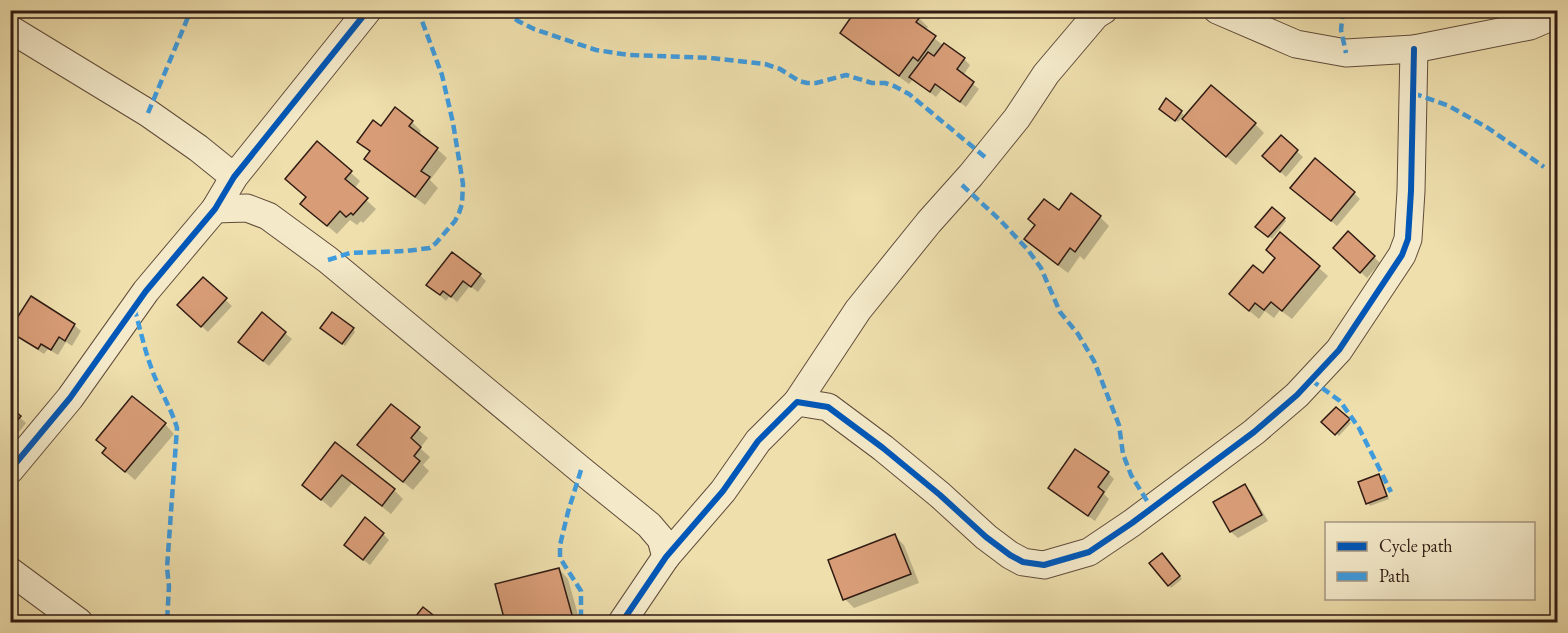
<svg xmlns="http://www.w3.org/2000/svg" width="1568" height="633" viewBox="0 0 1568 633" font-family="'EB Garamond',serif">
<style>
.shadow{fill:#0003}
.building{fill:#d89d77;stroke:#301b13;stroke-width:1.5}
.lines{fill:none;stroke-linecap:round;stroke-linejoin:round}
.minor-casing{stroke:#604c3a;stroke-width:29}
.minor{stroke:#f4eaca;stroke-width:27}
.quiet{stroke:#3e9bde;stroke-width:4.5;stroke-dasharray:9 4.5;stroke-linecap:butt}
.cycleway-casing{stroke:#f4eaca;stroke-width:10}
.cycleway{stroke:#0057b8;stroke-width:6}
</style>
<rect width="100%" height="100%" fill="#eedfad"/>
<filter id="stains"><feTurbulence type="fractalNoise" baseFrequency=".00333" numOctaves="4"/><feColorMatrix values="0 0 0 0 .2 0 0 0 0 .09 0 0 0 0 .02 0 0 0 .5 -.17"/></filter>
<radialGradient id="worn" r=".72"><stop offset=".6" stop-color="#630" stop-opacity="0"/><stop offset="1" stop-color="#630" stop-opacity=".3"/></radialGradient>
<g class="shadow">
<path d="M919,18L928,27L925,31L944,46L964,59L970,65L963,76L979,89L966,107L942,89L936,97L913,79L909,84L851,42L842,33Z"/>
<path d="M1163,111L1181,112L1184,115L1178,122Z"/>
<path d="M412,122L421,131L419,135L437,149L447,158L430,180L438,188L425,205L375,168L366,159L371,153L359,142L381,128Z"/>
<path d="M1255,124L1264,133L1236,165L1193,128Z"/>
<path d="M1281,137L1303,157L1286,177L1270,162Z"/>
<path d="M317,143L360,181L354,189L376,209L363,223L361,221L357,225L350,220L337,234L312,213L308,197Z"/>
<path d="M1354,193L1360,199L1337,226L1298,194Z"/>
<path d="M1059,212L1100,217L1109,226L1084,260L1080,256L1068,273L1035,248L1026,239L1036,225Z"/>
<path d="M1284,219L1286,221L1272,239L1257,227Z"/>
<path d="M1281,235L1328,276L1292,319L1280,310L1274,318L1265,311L1259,319L1240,303L1277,259Z"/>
<path d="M1335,248L1374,257L1380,263L1367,278Z"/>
<path d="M480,275L486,281L478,292L470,286L457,302L450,296L446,301L428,285Z"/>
<path d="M203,279L232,306L208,332L185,311Z"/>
<path d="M32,298L74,325L81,331L72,346L66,342L58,355L48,349L44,354L17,337L11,331Z"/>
<path d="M262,314L292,339L269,366L246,348Z"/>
<path d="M353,329L355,332L345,346L325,330Z"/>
<path d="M391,406L428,438L420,448L430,457L423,465L429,471L413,490L368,454Z"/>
<path d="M10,409L26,423L10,443Z"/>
<path d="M1336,409L1351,423L1339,436L1323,422Z"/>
<path d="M165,424L174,434L135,480L104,453Z"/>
<path d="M335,444L394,490L403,499L391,514L352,483L331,508L304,485Z"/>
<path d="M1108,473L1114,479L1104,494L1109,499L1095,521L1056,494L1050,488Z"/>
<path d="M1379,476L1382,479L1389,499L1370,506L1368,503Z"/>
<path d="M1245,486L1251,492L1268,521L1238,538L1231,532L1215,502Z"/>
<path d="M383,534L389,540L370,565L352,551Z"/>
<path d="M895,536L904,545L919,583L854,608L845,599Z"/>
<path d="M1164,557L1182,579L1171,588L1169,585Z"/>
<path d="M559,569L568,579L580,622H506L497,586Z"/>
</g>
<g class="building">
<path d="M856,10H911L920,17L916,22L936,36L918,61L913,57L899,76L840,33Z"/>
<path d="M944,43L965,58L957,69L974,82L960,102L935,84L930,92L909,77L928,52L934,56Z"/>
<path d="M1211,85L1256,123L1226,157L1182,119Z"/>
<path d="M1166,98L1182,111L1175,121L1159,109Z"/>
<path d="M395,107L413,121L409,126L438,148L421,171L430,177L415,197L364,159L370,151L357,142L373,120L381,126Z"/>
<path d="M1281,135L1298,150L1280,172L1262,156Z"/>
<path d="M317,141L352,171L345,179L368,198L353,215L351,213L346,217L340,211L327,226L300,204L306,197L285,179Z"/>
<path d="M1315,158L1355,192L1331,221L1290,188Z"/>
<path d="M1071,193L1101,216L1075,252L1070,248L1058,265L1024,239L1035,225L1028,219L1044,199L1059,210Z"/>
<path d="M1272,207L1285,218L1268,237L1255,227Z"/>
<path d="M1348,231L1375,256L1360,273L1333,248Z"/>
<path d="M1280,232L1320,266L1282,311L1271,302L1264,310L1255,303L1249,311L1229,294L1253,265L1263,273L1275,258L1266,250Z"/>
<path d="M452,252L481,274L471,287L463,281L451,297L443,291L440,295L426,285Z"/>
<path d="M203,277L227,298L201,327L177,305Z"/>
<path d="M31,296L75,324L65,341L59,337L51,350L41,344L38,349L10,332V329Z"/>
<path d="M262,312L286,332L263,361L238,342Z"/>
<path d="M332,312L354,328L342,344L320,328Z"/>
<path d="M132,396L166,423L125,472L102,453L106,448L96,440Z"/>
<path d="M391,404L420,427L411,438L421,447L414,456L420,461L403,482L357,445Z"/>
<path d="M10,407L21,416L10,429Z"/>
<path d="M1336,407L1350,419L1335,435L1321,422Z"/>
<path d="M335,442L395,489L382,506L342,475L321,500L302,485Z"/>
<path d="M1075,449L1109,472L1098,487L1104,492L1088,516L1048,488Z"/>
<path d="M1379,474L1387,496L1366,504L1358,482Z"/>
<path d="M1245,484L1262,515L1230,532L1213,502Z"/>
<path d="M365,517L384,533L363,560L344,545Z"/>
<path d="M895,534L911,574L843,600L828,560Z"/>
<path d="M1162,553L1180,576L1168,586L1149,563Z"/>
<path d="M559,568L574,622H505L495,584Z"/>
<path d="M423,607L442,622H411Z"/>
</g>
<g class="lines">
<g class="minor-casing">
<g id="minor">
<path d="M1217,10L1296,44L1346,53L1414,49L1530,26L1558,14"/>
<path d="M10,29L148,113L198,148L234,177"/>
<path d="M215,209L247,208L268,216L328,260L581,470L649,525L661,539L666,557"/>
<path d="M797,402L858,310L929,222L971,175L1017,118L1046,74L1096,15L1104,10"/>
<path d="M10,470L70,398L146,291L215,209L234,177L368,10"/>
<path d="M10,571L79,622"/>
<path d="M622,622L666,557L723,491L758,441L797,402L828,407L883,448L940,495L986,537L1010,555L1023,562L1044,565L1089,552L1132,523L1254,432L1297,395L1339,350L1402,255L1408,239L1411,191L1414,49"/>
</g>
</g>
<use href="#minor" class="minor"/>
<g class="quiet">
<path d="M505,10L518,21L534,29L596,50L629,55L711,58L765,64L780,69L799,81L807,83H816L846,75L872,83H885L894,86L909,94L985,157"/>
<path d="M1343,10L1341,30L1346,53"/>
<path d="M1413,93L1449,106L1488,128L1544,167"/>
<path d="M148,113L191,10"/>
<path d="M962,185L1000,220L1028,250L1041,268L1060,312L1078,334L1094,361L1119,425L1123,454L1131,475L1152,509"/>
<path d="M328,260L350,253L406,251L430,248L436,243L455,221L459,213L462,204L463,184L453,123L442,75L418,10"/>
<path d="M134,308C140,327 144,348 151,367C158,388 171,407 177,428L167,568L169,586L167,622"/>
<path d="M1311,380L1340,401L1359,428L1391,492"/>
<path d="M581,470L568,512L560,545V558L581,591V622"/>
</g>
<g class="cycleway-casing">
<g id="cycleway">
<path d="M10,470L70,398L146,291L215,209L234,177L368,10"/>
<path d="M622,622L666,557L723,491L758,441L797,402L828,407L883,448L940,495L986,537L1010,555L1023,562L1044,565L1089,552L1132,523L1254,432L1297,395L1339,350L1402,255L1408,239L1411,191L1414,49"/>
</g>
</g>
<use href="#cycleway" class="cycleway"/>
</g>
<rect width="1568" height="633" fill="none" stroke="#eedfad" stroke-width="36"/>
<rect x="12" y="12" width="1544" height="609" fill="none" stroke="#301b13" stroke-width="3"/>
<rect x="18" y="18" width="1532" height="597" fill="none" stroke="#301b13" stroke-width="1.5"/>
<rect x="1325" y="522" width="210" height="78" fill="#f4eaca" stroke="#a69781" stroke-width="1.5"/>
<rect x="1337" y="542" width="30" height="9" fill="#0057b8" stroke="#a69781" stroke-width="1.5"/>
<text x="1379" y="552" font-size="18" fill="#301b13">Cycle path</text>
<rect x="1337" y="572" width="30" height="9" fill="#3e9bde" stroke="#a69781" stroke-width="1.5"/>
<text x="1379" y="582" font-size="18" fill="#301b13">Path</text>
<rect width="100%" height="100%" filter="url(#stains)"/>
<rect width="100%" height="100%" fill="url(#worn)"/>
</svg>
